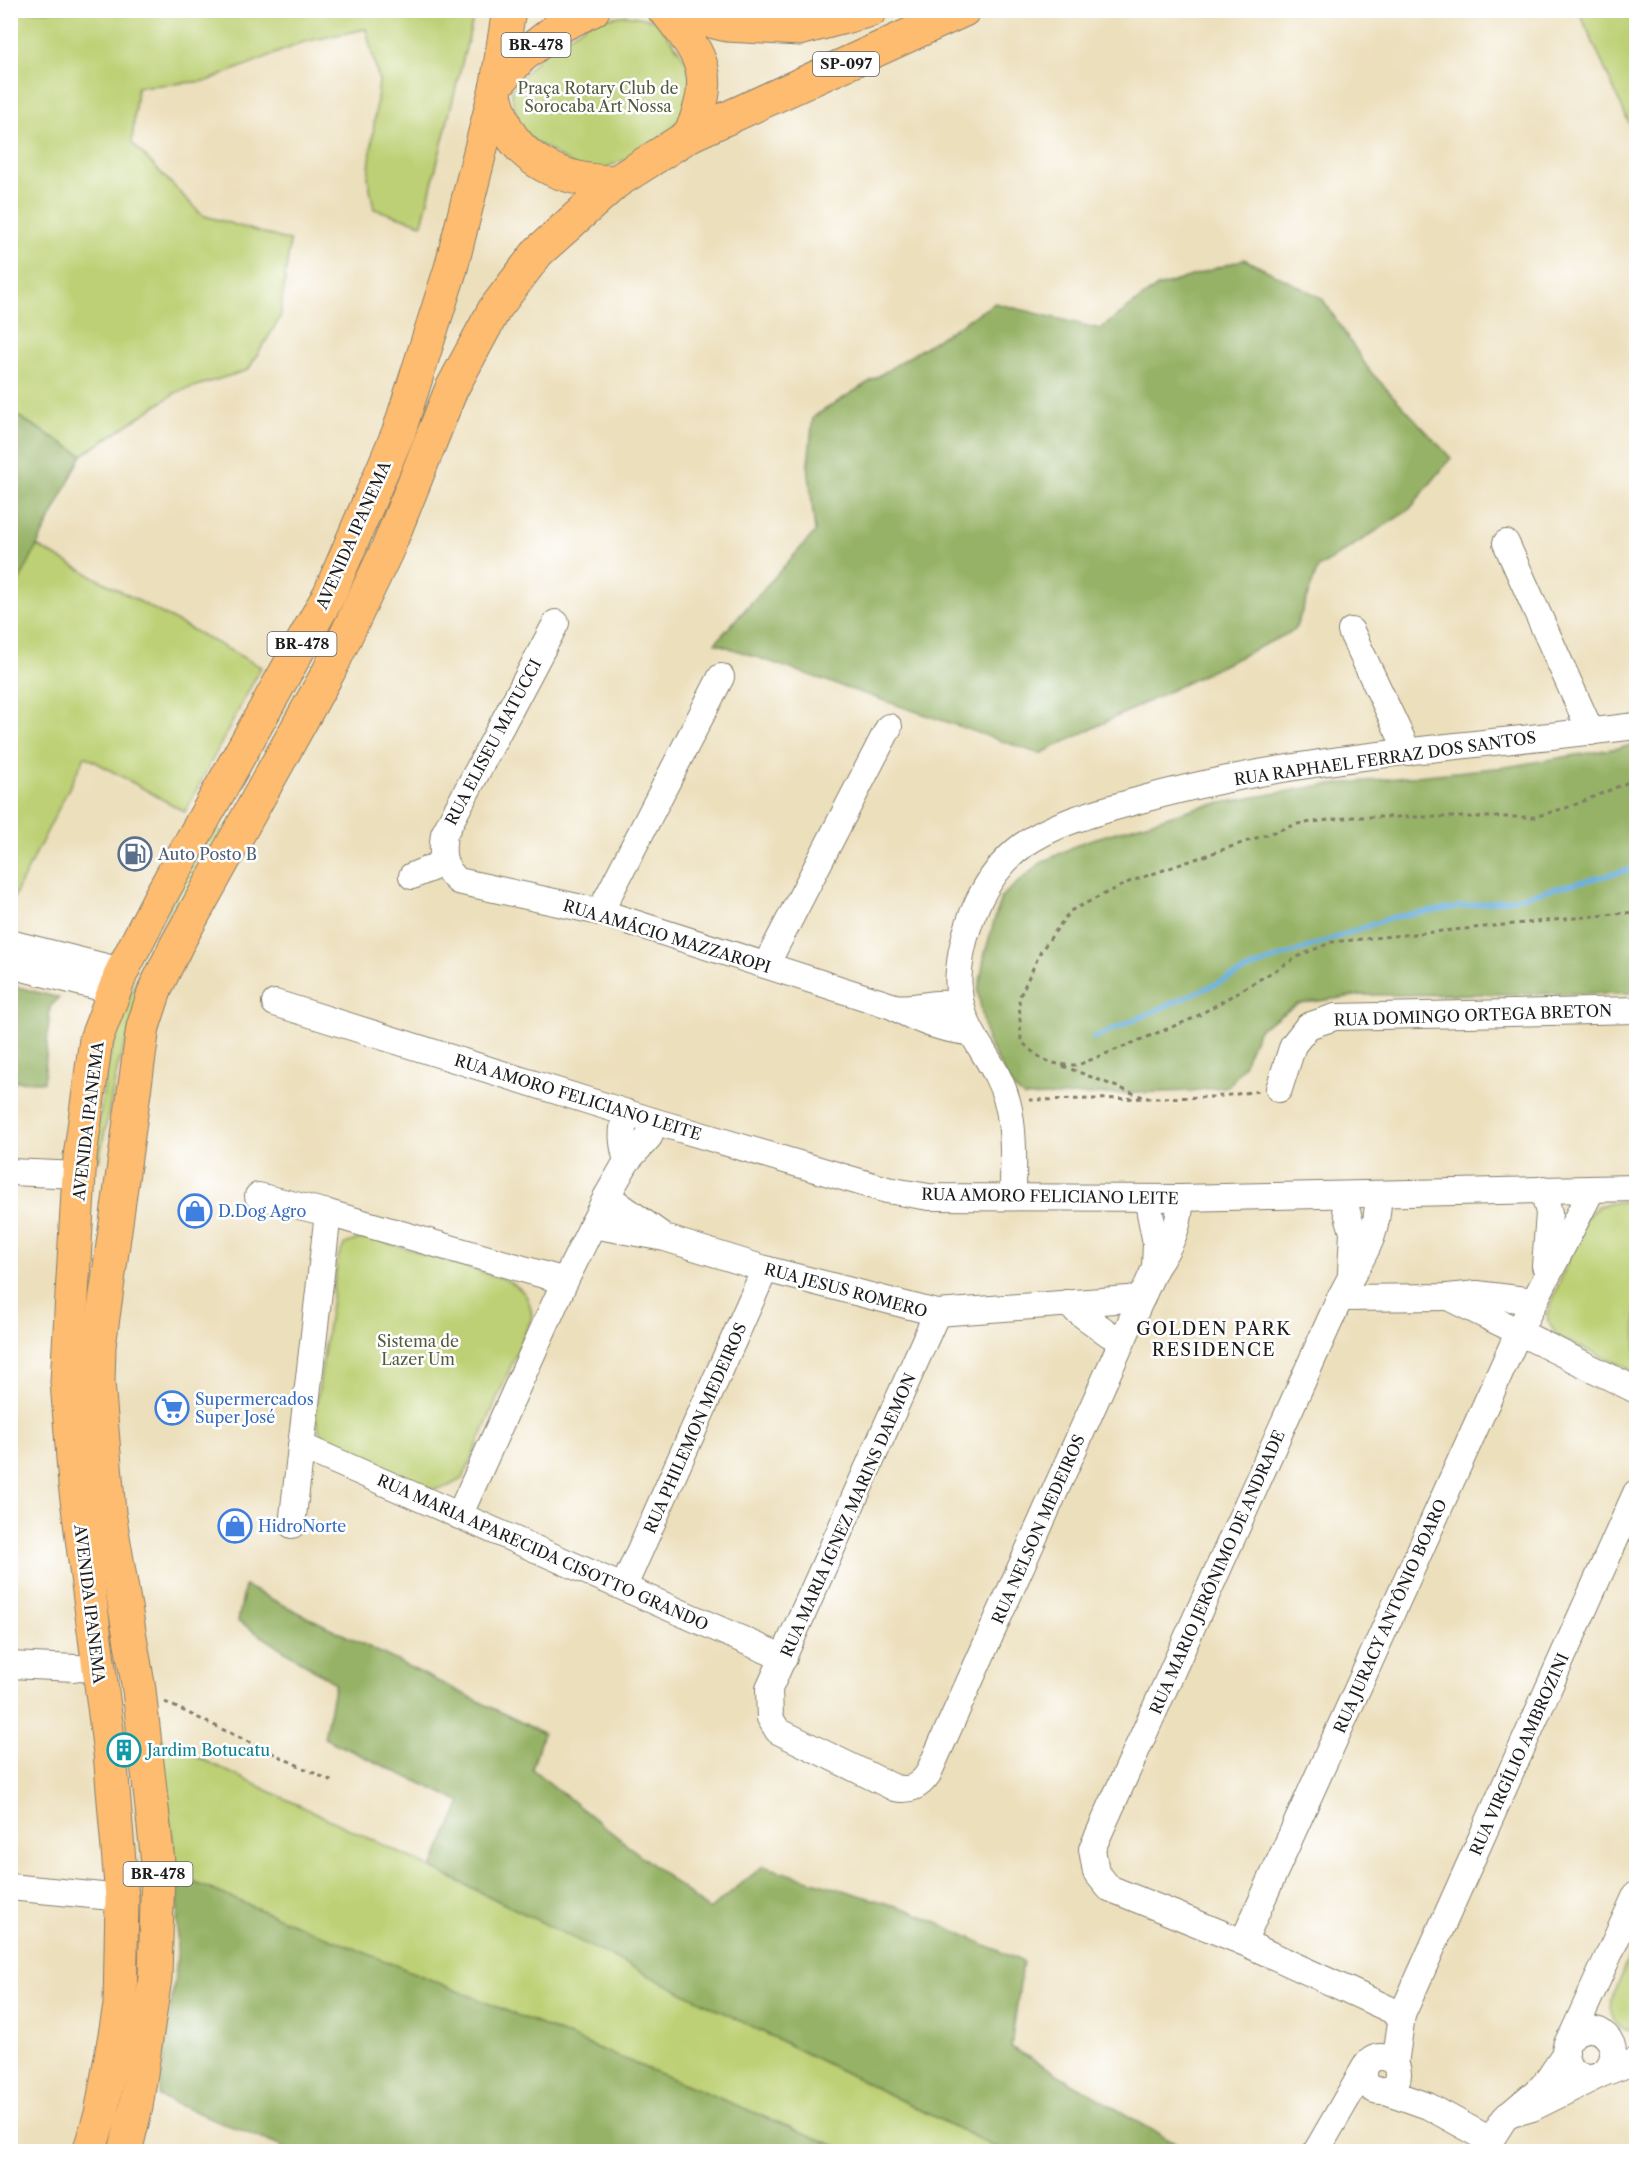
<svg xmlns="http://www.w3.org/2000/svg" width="1647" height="2162" viewBox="0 0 1647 2162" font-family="'Libre Caslon Text',serif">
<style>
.green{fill:#bdd074;stroke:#6c7648;stroke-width:1.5}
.forest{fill:#96b266;stroke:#596741;stroke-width:1.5}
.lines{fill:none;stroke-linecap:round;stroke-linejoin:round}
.stream{stroke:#6ab1e1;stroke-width:5}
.minor-casing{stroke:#847e6c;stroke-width:28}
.major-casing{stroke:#847e6c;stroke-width:35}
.path{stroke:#847e6c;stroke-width:3;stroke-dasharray:4.5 4.5;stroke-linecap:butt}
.minor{stroke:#fff;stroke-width:26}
.major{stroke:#fdbc70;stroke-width:33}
.labels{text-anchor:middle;stroke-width:5;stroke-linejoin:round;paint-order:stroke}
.shield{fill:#fff;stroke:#606060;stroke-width:1.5}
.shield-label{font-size:15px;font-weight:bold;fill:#1c1c1c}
.park-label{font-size:16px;fill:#545b3b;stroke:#fff}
.street-label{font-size:16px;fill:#1c1c1c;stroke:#fff}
.service-label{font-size:16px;fill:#4e5e75;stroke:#fff;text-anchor:start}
.shop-label{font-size:16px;fill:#366cbe;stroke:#fff;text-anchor:start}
.culture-label{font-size:16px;fill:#0d838f;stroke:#fff;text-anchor:start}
.neighbourhood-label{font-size:18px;letter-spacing:1.5px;fill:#1c1c1c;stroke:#fff}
</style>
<rect width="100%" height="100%" fill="#fff"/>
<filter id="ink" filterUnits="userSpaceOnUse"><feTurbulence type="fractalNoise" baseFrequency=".0167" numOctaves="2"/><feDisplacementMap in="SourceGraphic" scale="12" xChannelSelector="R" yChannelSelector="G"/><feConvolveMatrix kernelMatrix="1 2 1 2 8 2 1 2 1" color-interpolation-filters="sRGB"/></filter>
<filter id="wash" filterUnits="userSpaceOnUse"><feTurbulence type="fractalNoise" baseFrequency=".008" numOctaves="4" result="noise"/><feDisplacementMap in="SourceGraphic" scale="24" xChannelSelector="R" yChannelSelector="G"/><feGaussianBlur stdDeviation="1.35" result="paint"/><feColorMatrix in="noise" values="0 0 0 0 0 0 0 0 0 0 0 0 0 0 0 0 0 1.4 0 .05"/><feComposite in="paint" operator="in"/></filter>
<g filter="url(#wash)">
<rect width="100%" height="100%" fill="#ecdfbc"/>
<g class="green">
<path d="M10,11H475L422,224L374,209L368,178L379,81L366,29L304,42L207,81L137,87L132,143L202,215L290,241L280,318L248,370L177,392L82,455L11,412Z"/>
<path d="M1579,11H1636V139Z"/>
<path d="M627,15L655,20C663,31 685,54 687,65C690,74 691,98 688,106C673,142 621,163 587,174L518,131L511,90L541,55L593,20Z"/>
<path d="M35,545L261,667L185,812L85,756L11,903L10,596Z"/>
<path d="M212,826L225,833L140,1000L118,1066L99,1160L94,1156C100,1123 102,1088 110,1056C132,974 173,901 212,826Z"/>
<path d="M1617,1202H1636V1372L1558,1337L1550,1325L1547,1314L1584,1220L1598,1206Z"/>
<path d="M373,1238L504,1279C523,1288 530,1296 532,1317L463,1478L449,1486L433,1490L328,1445L319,1430L315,1414L338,1257L345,1244L359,1239Z"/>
<path d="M157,1738L432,1868L1003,2151H848L178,1876Z"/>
<path d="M1636,1942V2031C1587,2031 1627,1963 1636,1942Z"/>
</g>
<g class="forest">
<path d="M1244,259L1322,298L1369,370L1451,458L1409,510L1318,568L1295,630L1040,754L715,643L815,532L808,464L813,417L995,303L1100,329L1155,288Z"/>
<path d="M11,412L82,455L11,598Z"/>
<path d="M1636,745V993L1362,995L1298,1004L1259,1029L1242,1068L1229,1086L1190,1091L1024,1097L1012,1087L987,1041L978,992L985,953L1001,897L1041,863L1083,842L1199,807L1317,786L1506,767Z"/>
<path d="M10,985L59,998L50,1007L44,1082L11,1081Z"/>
<path d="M245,1586L543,1733L532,1769L709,1910L763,1866L909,1910L1023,1962L1011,2047L1188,2151H1003L432,1868L461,1802L324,1738L335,1683L238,1621Z"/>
<path d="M178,1876L848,2151H292L159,2097L177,1960Z"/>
</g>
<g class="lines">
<path class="stream" d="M1093,1038L1261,964L1393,917L1512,899L1636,868"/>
</g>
</g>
<g filter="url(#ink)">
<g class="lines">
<g class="minor-casing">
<g id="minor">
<path d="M1506,543L1591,732"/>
<path d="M556,623L444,834C441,854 442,867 458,881L600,912L895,1007C923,1011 933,997 962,1008"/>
<path d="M1351,631L1408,752"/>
<path d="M412,876L443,863"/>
<path d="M600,912L721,677"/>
<path d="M10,943L122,971"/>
<path d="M10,965L114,991"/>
<path d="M766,965L889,727"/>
<path d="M275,1003L653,1121L887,1190L929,1197L1180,1198L1636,1188"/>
<path d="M896,1008C919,1021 943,1030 970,1032"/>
<path d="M1279,1089L1293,1045L1308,1026L1335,1017L1636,1010"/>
<path d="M627,1113C620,1131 622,1143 627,1161"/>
<path d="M10,1172L79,1175"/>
<path d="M1543,1189L1549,1213L1545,1266"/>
<path d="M1342,1195L1353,1232L1351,1272"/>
<path d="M1378,1195C1379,1240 1359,1259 1340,1298L1092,1849L1096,1872L1109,1888L1243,1942L1402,2015"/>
<path d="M258,1196L328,1213L565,1281"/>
<path d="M607,1196L660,1234"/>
<path d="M1013,1197C1013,1167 1015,1130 1007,1101C994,1052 953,1031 959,970C963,925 985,874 1022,846C1055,822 1101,811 1140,800C1301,755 1471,747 1636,726"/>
<path d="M1147,1198L1156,1243L1155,1268"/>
<path d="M592,1225L665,1238L765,1269L937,1313L1142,1298"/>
<path d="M1448,1297L1636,1390"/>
<path d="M1340,1298L1448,1297L1477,1294L1534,1301"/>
<path d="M1066,1303L1109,1334L1122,1340"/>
<path d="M937,1313L769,1689L770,1718L778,1731L895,1788C910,1791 919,1787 928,1774L1155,1268C1170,1246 1181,1225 1180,1198"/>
<path d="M301,1446L784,1658"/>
<path d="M459,1516L565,1281L607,1196L627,1161L649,1137L653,1121"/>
<path d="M292,1525L328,1213"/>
<path d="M624,1586L765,1269"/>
<path d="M10,1665L98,1669"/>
<path d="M10,1887L122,1898"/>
<path d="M1243,1942L1519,1331L1592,1189"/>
<circle cx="1589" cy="2053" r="24"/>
<path d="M1571,2038L1636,1895"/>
<circle cx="1381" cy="2074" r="17"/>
<path d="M1395,2064L1402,2015L1636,1493"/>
<path d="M1383,2090L1428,2106L1490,2140"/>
<path d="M1508,2115L1532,2108L1601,2074L1636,2061"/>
<path d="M1316,2152L1365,2067"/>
<path d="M1483,2152L1504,2119L1543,2086L1566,2052"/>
</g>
</g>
<g class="major-casing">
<g id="major">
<path d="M664,10L727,25L799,29L871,10"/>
<path d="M666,11C705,59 715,76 690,135"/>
<path d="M497,84L509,10"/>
<path d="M495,96C499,107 502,121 508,131C531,169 574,182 616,182"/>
<path d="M89,2152L101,2114L120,2006L122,1898L110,1753L75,1484L67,1382L80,1157L96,1039L122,971L160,897L330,593L399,431L451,268L497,84L521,57L562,25L593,10"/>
<path d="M125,2152L136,2107L155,1978L158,1863L139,1690L109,1513L98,1382L99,1346L143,1027L156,987L177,944L329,671L388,548L451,390L494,310L538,252L616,182L690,135L964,10"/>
</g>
</g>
<g class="path">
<path d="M1636,779L1572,806L1534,817H1353L1297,824L1129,882L1070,911L1041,951L1019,998L1021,1041C1040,1060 1051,1066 1078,1065L1194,1018L1301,955L1332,942L1636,912"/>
<path d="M1063,1066L1143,1097"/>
<path d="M1029,1100L1215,1097L1259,1091"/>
<path d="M165,1702L335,1783"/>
</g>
<use href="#minor" class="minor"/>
<use href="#major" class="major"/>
</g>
</g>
<defs>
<g id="fuel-ring" transform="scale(1.725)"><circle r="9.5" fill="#fff" stroke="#5c6f8a" stroke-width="1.5"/><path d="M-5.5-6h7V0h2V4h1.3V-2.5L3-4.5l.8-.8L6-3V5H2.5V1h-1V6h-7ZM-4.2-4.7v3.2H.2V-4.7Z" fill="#5c6f8a"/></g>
<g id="shop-ring" transform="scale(1.725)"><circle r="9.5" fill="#fff" stroke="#3f7fe0" stroke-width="1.5"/><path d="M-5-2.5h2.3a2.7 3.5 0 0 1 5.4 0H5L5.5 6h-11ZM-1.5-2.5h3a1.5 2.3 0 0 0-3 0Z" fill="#3f7fe0"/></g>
<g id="supermarket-ring" transform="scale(1.725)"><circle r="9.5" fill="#fff" stroke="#3f7fe0" stroke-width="1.5"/><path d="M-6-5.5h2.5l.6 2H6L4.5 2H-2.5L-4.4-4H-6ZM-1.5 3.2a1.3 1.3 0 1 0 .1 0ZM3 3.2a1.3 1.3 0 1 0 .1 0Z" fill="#3f7fe0"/></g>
<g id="building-ring" transform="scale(1.725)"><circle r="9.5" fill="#fff" stroke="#0f9aa8" stroke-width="1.5"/><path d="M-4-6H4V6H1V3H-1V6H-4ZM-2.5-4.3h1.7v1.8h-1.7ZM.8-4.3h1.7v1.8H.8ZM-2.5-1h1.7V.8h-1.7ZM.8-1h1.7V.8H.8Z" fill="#0f9aa8"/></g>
</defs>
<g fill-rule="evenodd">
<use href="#fuel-ring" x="135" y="854"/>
<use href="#shop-ring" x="195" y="1211"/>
<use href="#supermarket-ring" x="172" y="1408"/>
<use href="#shop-ring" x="235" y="1526"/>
<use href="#building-ring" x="124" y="1750"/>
</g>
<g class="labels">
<g class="shield">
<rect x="501.5" y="33" width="69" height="24" rx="4.5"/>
<rect x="813" y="52" width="66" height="24" rx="4.5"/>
<rect x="267.5" y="632" width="69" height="24" rx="4.5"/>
<rect x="123.5" y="1862" width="69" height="24" rx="4.5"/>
</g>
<g class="shield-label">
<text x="536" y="50">BR-478</text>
<text x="846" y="69">SP-097</text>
<text x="302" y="649">BR-478</text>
<text x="158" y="1879">BR-478</text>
</g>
<g class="park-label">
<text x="598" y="94">Praça Rotary Club de<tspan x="598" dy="18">Sorocaba Art Nossa</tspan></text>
<text x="418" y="1347">Sistema de<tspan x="418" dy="18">Lazer Um</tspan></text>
</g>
<g class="street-label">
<text transform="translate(353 535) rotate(-66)" y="6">AVENIDA IPANEMA</text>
<text transform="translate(493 742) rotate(-62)" y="6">RUA ELISEU MATUCCI</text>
<text transform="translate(1385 758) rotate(-8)" y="6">RUA RAPHAEL FERRAZ DOS SANTOS</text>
<text transform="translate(667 936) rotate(17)" y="6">RUA AMÁCIO MAZZAROPI</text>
<text transform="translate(1473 1015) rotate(-2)" y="6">RUA DOMINGO ORTEGA BRETON</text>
<text transform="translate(578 1097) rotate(17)" y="6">RUA AMORO FELICIANO LEITE</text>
<text transform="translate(88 1121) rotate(-83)" y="6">AVENIDA IPANEMA</text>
<text transform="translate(1050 1196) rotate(1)" y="6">RUA AMORO FELICIANO LEITE</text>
<text transform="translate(846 1290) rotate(15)" y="6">RUA JESUS ROMERO</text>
<text transform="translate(695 1428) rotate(-66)" y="6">RUA PHILEMON MEDEIROS</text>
<text transform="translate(848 1515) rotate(-66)" y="6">RUA MARIA IGNEZ MARINS DAEMON</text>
<text transform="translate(1038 1529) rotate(-66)" y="6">RUA NELSON MEDEIROS</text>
<text transform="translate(543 1552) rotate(24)" y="6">RUA MARIA APARECIDA CISOTTO GRANDO</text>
<text transform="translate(1217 1572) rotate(-66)" y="6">RUA MARIO JERÔNIMO DE ANDRADE</text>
<text transform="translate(90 1604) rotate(83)" y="6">AVENIDA IPANEMA</text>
<text transform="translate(1390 1616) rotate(-66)" y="6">RUA JURACY ANTÔNIO BOARO</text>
<text transform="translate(1519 1754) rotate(-66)" y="6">RUA VIRGÍLIO AMBROZINI</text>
</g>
<g class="service-label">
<text x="158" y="860">Auto Posto B</text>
</g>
<g class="shop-label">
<text x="218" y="1217">D.Dog Agro</text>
<text x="195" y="1405">Supermercados<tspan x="195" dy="18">Super José</tspan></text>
<text x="258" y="1532">HidroNorte</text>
</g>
<g class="culture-label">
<text x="147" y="1756">Jardim Botucatu</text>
</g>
<g class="neighbourhood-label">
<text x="1214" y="1335">GOLDEN PARK<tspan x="1214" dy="21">RESIDENCE</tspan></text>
</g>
</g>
<rect width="1647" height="2162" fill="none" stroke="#fff" stroke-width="36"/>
</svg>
